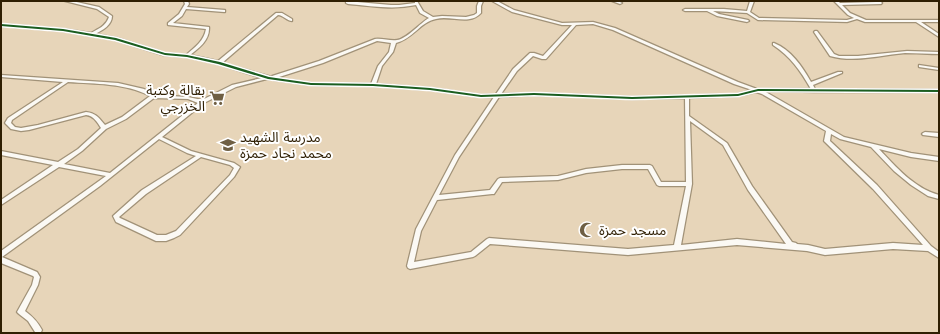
<svg xmlns="http://www.w3.org/2000/svg" width="940" height="334" viewBox="0 0 940 334" font-family="'Work Sans','Noto Sans Arabic',sans-serif">
<style>
.lines{fill:none;stroke-linecap:round;stroke-linejoin:round}
.minor-casing{stroke:#a19278;stroke-width:2.5}
.minor{fill:#fbf9f4;fill-rule:evenodd}
.cycleway-casing{stroke:#fff;stroke-width:3}
.cycleway{fill:#1b5e20;fill-rule:evenodd}
.labels{text-anchor:middle;stroke-width:4;stroke-linejoin:round;paint-order:stroke}
.poi-label{font-size:14px;fill:#2f1f03;stroke:#fff;text-anchor:start}
</style>
<rect width="100%" height="100%" fill="#e7d5b9"/>
<g class="lines">
<g class="minor-casing">
<g id="minor">
<path d="M65,1H72L99,7L112,16C112,25 103,30 95,34L117,38L165,53L186,55C195,47 204,41 206,29L168,25V23L179,14L185,4L184,1H188L189,4L187,7L225,10V12H224L186,9L182,16L173,23L209,27C210,40 199,48 190,55L218,61L276,13H282L292,19V21C287,21 283,15 278,15L222,63L272,77V76L319,61L375,39C382,38 390,41 397,40C407,39 420,23 429,18L420,13L416,5C393,10 371,6 348,4L346,3V1L391,5H399L415,3V1H417L423,11L433,17L442,16L466,17L474,15L477,13V6L479,1H483L481,6V13C469,26 451,15 436,19C420,22 413,39 396,43L393,52L382,66L376,84L430,88L481,95L496,94L513,69L530,53H534L543,56L572,25H562L512,12L492,1H497L514,10L562,23L593,22L615,28L738,82L757,89H811C800,70 791,57 773,45V43H774C791,50 802,66 811,82L838,72H842V73L813,85L815,89L939,90V92H814L764,91L844,137L911,153L939,157V161L911,157L879,149C896,167 914,188 939,195V199L928,196L911,185L894,171L871,147L840,139L831,134L830,141L877,185L931,246L939,252V258L928,251L893,249L825,255L807,251L737,245L628,255L490,244L475,256L473,257L410,269L408,268L407,266L416,229L455,155L494,97H481L430,90L373,86L311,85L267,79L236,87L204,103L162,137L191,151L234,163L240,167L234,177L180,235L174,238L166,241H156L116,222L113,216L142,190L196,156L187,153L159,139L100,186L2,257L37,272L40,277L38,285L25,311C33,317 37,321 42,330L41,332H35L28,321L19,314L17,312L32,285L34,277L33,276L1,263V251L106,176L59,167L1,205V200L53,165L1,155V151L58,162L78,149L101,128C97,122 94,116 86,115L29,130L21,131L11,129L5,123L8,118L63,82L1,77V75L118,83L144,89L154,95L188,97L202,100L232,85L262,78L218,64L187,57L163,55L115,40L63,31L1,26V24L63,29L91,33C98,29 106,26 109,17L97,9ZM593,24L613,30L734,84L752,90L738,94L632,97L534,93L501,94L517,71L533,56L542,59H546L576,25ZM377,41L391,43L389,52L378,66L371,84L311,83L276,78L323,63ZM68,82C96,84 125,83 150,96L122,117L105,125C99,118 96,113 86,112L38,125L21,128L15,127L11,123L12,120ZM756,92L762,94L826,131L824,141L825,142L873,189L923,245L893,243L825,249L808,245L797,244L796,243L792,242L752,186L727,143L689,116V98L738,96ZM534,95L632,99L685,98L686,182H661L652,166L650,165H622L586,169L558,176L500,178L498,179L490,190L439,195L459,157L499,97ZM154,98L188,99L198,103L110,173L64,164L82,151L106,129L126,119ZM690,121L723,145L748,190L786,244L737,239L681,245L692,184ZM201,157L230,165L234,168L230,175L176,231L166,235H157L120,218L119,217L146,194ZM622,169H648L657,185L659,186H686L674,245L628,249L489,238L487,239L471,252L414,262L421,231L437,200L492,194H494L502,182L558,180L586,173Z"/>
<path d="M612,1H618L622,3L620,4Z"/>
<path d="M750,1H754L750,12L759,18L847,20L854,18L848,15L834,1H838L840,3L876,2L875,1H880L882,3L881,4L842,5L850,13L866,20H939V22H921L939,34V37L916,22H865L857,19L847,22L758,20L747,13L713,11L719,14L748,20L749,21L747,22L717,16L707,11H685L683,10L685,9H724L747,11Z"/>
<path d="M815,31H817L834,54L839,56H858L907,51L939,52V54C928,54 916,53 905,53C880,55 855,63 830,56L814,32Z"/>
<path d="M919,65L939,68V70L919,67Z"/>
<path d="M925,132L939,133V137L923,135L922,134L923,133Z"/>
</g>
</g>
<use href="#minor" class="minor"/>
<g class="cycleway-casing">
<path id="cycleway" d="M1,24L63,29L116,38L165,53L187,55L220,62L269,77L311,83L373,84L430,88L481,95L534,93L632,97L738,94L758,89L939,90V92L758,91L738,96L632,99L534,95L481,97L430,90L373,86L311,85L268,79L218,64L187,57L165,55L115,40L63,31L1,26Z"/>
</g>
<use href="#cycleway" class="cycleway"/>
</g>
<defs>
<g id="supermarket-bare" transform="scale(1.2)"><path d="M-6-5.5h2.5l.6 2H6L4.5 2H-2.5L-4.4-4H-6ZM-1.5 3.2a1.3 1.3 0 1 0 .1 0ZM3 3.2a1.3 1.3 0 1 0 .1 0Z" fill="#6f5f43" stroke="#fff" stroke-width="2.5" paint-order="stroke"/></g>
<g id="school-bare" transform="scale(1.2)"><path d="M0-5L7-2L0 1L-7-2ZM-4 1L0 2.5L4 1V4Q0 6-4 4Z" fill="#6f5f43" stroke="#fff" stroke-width="2.5" paint-order="stroke"/></g>
<g id="mosque-bare" transform="scale(1.2)"><path d="M3.5-4.9A6 6 0 1 0 3.5 4.9A5 5 0 1 1 3.5-4.9Z" fill="#6f5f43" stroke="#fff" stroke-width="2.5" paint-order="stroke"/></g>
</defs>
<g fill-rule="evenodd">
<use href="#supermarket-bare" x="217" y="98"/>
<use href="#school-bare" x="228" y="145"/>
<use href="#mosque-bare" x="587" y="230"/>
</g>
<g class="labels">
<g class="poi-label">
<text x="205" y="95" text-anchor="end">بقالة وكتبة<tspan x="205" dy="16">الخزرجي</tspan></text>
<text x="240" y="142">مدرسة الشهيد<tspan x="240" dy="16">محمد نجاد حمزة</tspan></text>
<text x="599" y="235">مسجد حمزة</text>
</g>
</g>
<rect width="940" height="334" fill="none" stroke="#2f1f03" stroke-width="4"/>
</svg>
